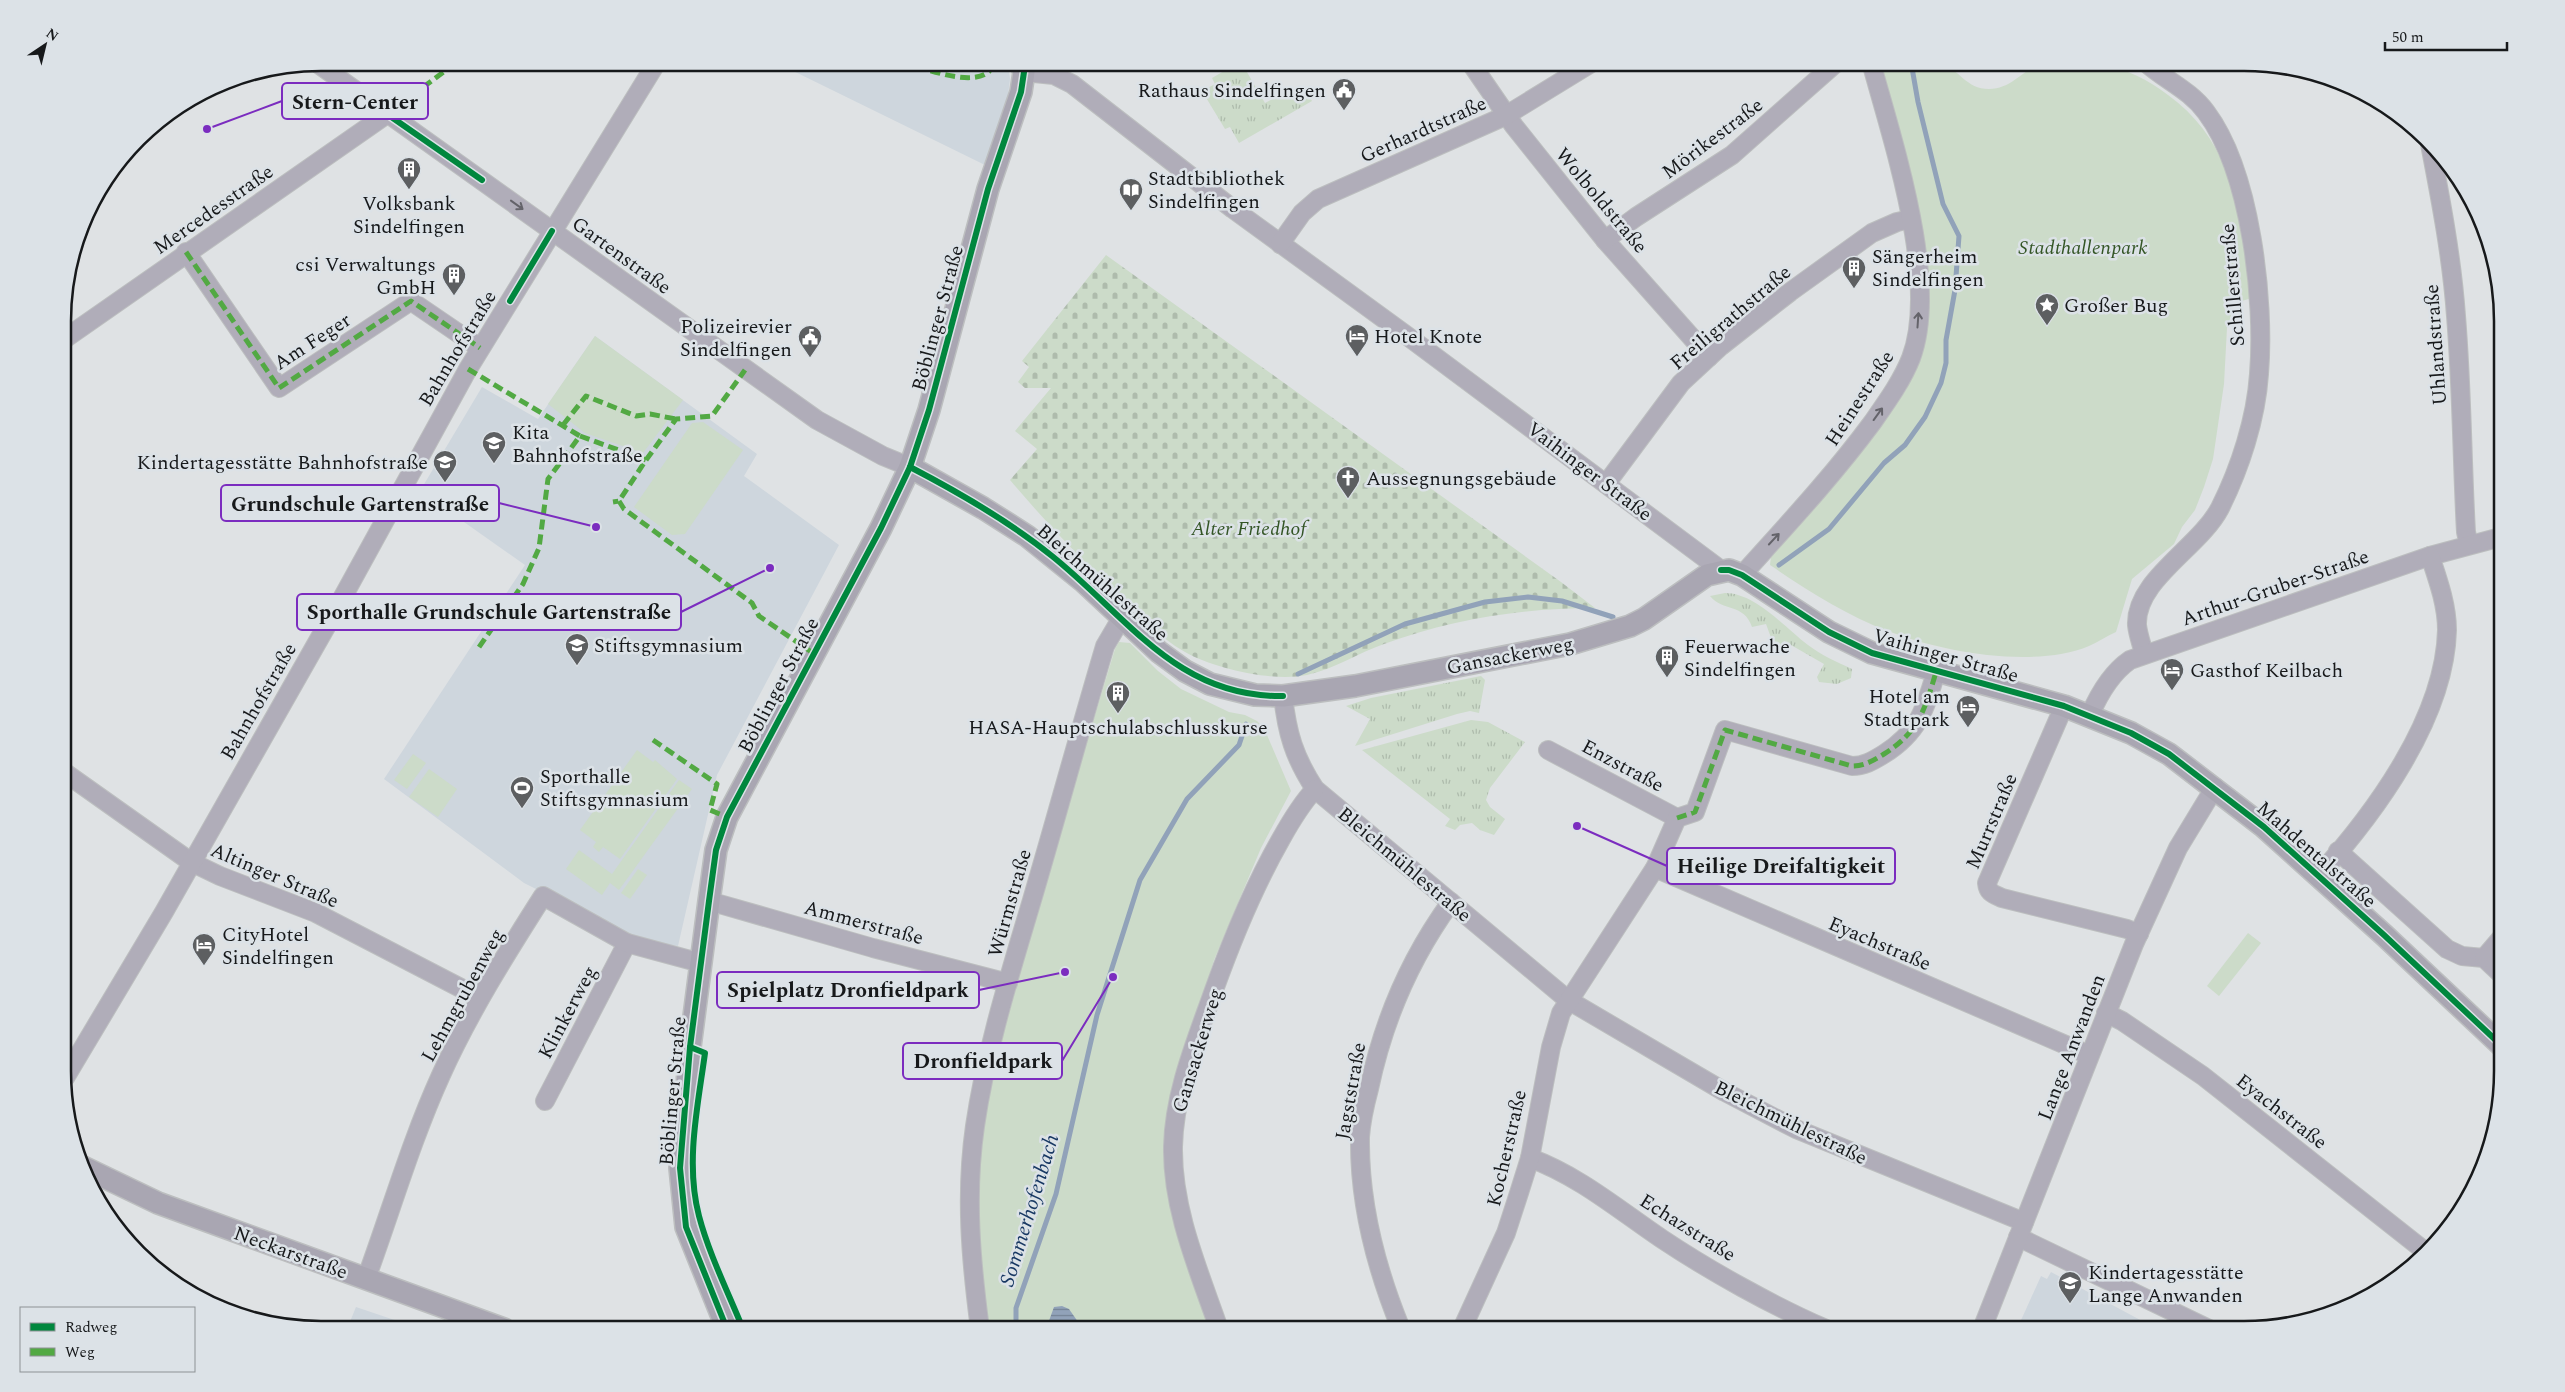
<svg xmlns="http://www.w3.org/2000/svg" width="2565" height="1392" viewBox="0 0 2565 1392" font-family="Spectral,serif">
<style>
.built{fill:#ced6dd}
.grass{fill:url(#grass-tufts)}
.cemetery{fill:url(#cemetery-stones)}
.park{fill:#ccdbc9}
.water{fill:url(#water-rules)}
.lines{fill:none;stroke-linecap:round;stroke-linejoin:round}
.stream{stroke:#91a2b9;stroke-width:5}
.minor-casing{stroke:#bcbebf;stroke-width:20}
.major-casing{stroke:#bcbebf;stroke-width:24}
.minor{stroke:#b0adb9;stroke-width:18}
.major{stroke:#a9a6b2;stroke-width:21}
.quiet{stroke:#52a943;stroke-width:5;stroke-dasharray:10 5;stroke-linecap:butt}
.cycleway-casing{stroke:#dce2e7;stroke-width:9}
.cycleway{stroke:#00873e;stroke-width:6}
.oneway{stroke:#64636a}
.labels{text-anchor:middle;stroke-width:5;stroke-linejoin:round;paint-order:stroke}
.poi-label{font-size:20px;fill:#17191b;stroke:#dce2e7;text-anchor:start}
.street-label{font-size:20px;fill:#17191b;stroke:#dce2e7}
.park-label{font-size:20px;font-style:italic;fill:#335525;stroke:#dce2e7}
.water-label{font-size:21px;font-style:italic;fill:#183863;stroke:#dce2e7}
.rim{fill:none;stroke:#17191b;stroke-width:2.5}
.leader{fill:none;stroke:#7b2cbf;stroke-width:2}
.callout-dot{fill:#7b2cbf;stroke:#dce2e7;stroke-width:2}
.callout{fill:#dce2e7;stroke:#7b2cbf;stroke-width:2}
.callout-label{font-size:21px;text-anchor:middle;font-weight:bold;fill:#17191b}
</style>
<defs>
<pattern id="grass-tufts" width="24" height="20" patternUnits="userSpaceOnUse" patternTransform="scale(1.25)"><rect width="24" height="20" fill="#ccdbc9"/><path d="M3 7l-1-3M5 7V3M7 7l1-3M15 17l-1-3M17 17v-4M19 17l1-3" fill="none" stroke="#aebbac"/></pattern>
<pattern id="cemetery-stones" width="16" height="16" patternUnits="userSpaceOnUse" patternTransform="scale(1.25)"><rect width="16" height="16" fill="#ccdbc9"/><path d="M2 7V4a2 2 0 0 1 4 0v3zM10 15v-3a2 2 0 0 1 4 0v3z" fill="#aebbac"/></pattern>
<pattern id="water-rules" width="6" height="5" patternUnits="userSpaceOnUse" patternTransform="scale(1.25)"><rect width="6" height="5" fill="#91a2b9"/><path d="M0 2.5h6" fill="none" stroke="#758396"/></pattern>
</defs>
<rect width="100%" height="100%" fill="#dfe2e4"/>
<g class="built">
<path d="M777,63H1008L1010,79L1008,95L985,165Z"/>
<path d="M595,336L757,454L744,476L839,545L717,775L678,946L642,942L524,883L384,779L525,565L420,491L482,387L538,419Z"/>
<path d="M2051,1272L2157,1329H2017L2041,1276L2047,1279Z"/>
<path d="M356,1307L421,1329H347Z"/>
</g>
<g class="grass">
<path d="M1228,62L1247,63L1244,67L1265,103L1289,90L1292,95L1304,88L1312,101L1239,143L1230,127L1225,129L1202,91L1215,84L1212,78L1224,71L1222,66Z"/>
<path d="M1725,593C1756,593 1785,628 1808,645C1821,655 1837,662 1852,669L1851,678L1837,684L1819,682L1817,677L1824,664L1784,641L1777,654L1766,624L1752,627C1744,603 1723,612 1710,596Z"/>
<path d="M1481,676L1485,680L1479,713L1470,711L1457,714L1355,746L1370,719L1346,706L1371,698Z"/>
<path d="M1471,720L1488,722L1525,742L1490,788L1486,800L1490,807L1505,819L1494,835L1480,830L1472,823L1460,825L1455,830L1445,826L1450,819L1362,750Z"/>
</g>
<path class="cemetery" d="M1106,255L1561,582L1595,608C1523,608 1452,619 1384,644C1358,653 1334,669 1307,675C1273,682 1215,669 1185,652C1158,637 1136,612 1114,591C1077,555 1043,519 1010,480L1037,449L1015,431L1051,388H1025L1018,382L1029,367L1022,361Z"/>
<g class="park">
<path d="M1876,63C1889,63 1931,59 1941,63C1960,70 1966,89 1989,89C2014,88 2022,69 2043,63C2056,59 2089,64 2103,66C2128,69 2148,80 2168,95C2236,144 2242,221 2252,298L2235,303L2227,328L2224,384L2213,459L2204,487L2195,510L2182,527L2174,544L2132,579L2116,632C2107,636 2098,642 2089,646C2035,669 1941,652 1888,631C1846,615 1807,590 1770,565L1771,557L1864,449L1906,390L1918,363L1927,326Z"/>
<path d="M595,336L683,400L643,453L585,433L548,404Z"/>
<path d="M703,422L743,450L685,534L672,535L634,507L692,423Z"/>
<path d="M1119,642L1130,643L1158,671L1181,689L1229,712L1245,715L1257,721L1264,728L1291,791L1261,848L1214,960L1169,1106L1181,1246L1209,1329H986L976,1262L979,1147L990,1082L1048,871L1115,649Z"/>
<path d="M637,750L653,762L655,760L677,779L620,859L603,847L599,852L593,847L596,842L580,830Z"/>
<path d="M413,754L426,763L407,789L394,780Z"/>
<path d="M429,769L457,789L438,817L409,797Z"/>
<path d="M679,780L692,789L619,890L610,883L602,895L566,869L579,850L612,874Z"/>
<path d="M638,869L647,875L630,899L621,893Z"/>
<path d="M2248,933L2261,943L2219,996L2207,986Z"/>
</g>
<path class="water" d="M1062,1306L1069,1309L1083,1329H1046L1054,1307Z"/>
<g class="lines">
<g class="stream">
<path d="M1779,565L1829,529L1884,463L1905,445L1925,417L1941,383L1946,363V340L1955,290L1959,236L1943,204L1918,102L1911,62"/>
<path d="M1298,674L1405,624L1485,602L1528,597L1562,601L1613,617"/>
<path d="M1016,1329V1308L1056,1194L1097,1015L1140,880L1187,799L1239,745L1246,724"/>
</g>
<g class="minor-casing">
<g id="minor">
<path d="M1470,62L1514,126L1605,240L1709,357"/>
<path d="M317,63L817,420L883,456L910,467"/>
<path d="M1024,72L1054,75L1072,84L1233,209L1406,335L1721,570"/>
<path d="M2430,144C2441,201 2452,259 2456,316C2462,388 2462,461 2466,532L2469,545"/>
<path d="M1605,240L1636,217L1732,155L1837,62"/>
<path d="M1280,244L1302,213L1318,199L1505,116L1593,62"/>
<path d="M186,252L279,388L411,301L480,348"/>
<path d="M63,340L387,114"/>
<path d="M1606,484L1681,383L1721,346L1790,292L1872,233L1897,222L1911,219"/>
<path d="M1742,575C1787,525 1832,477 1872,423C1886,403 1902,381 1911,358C1940,281 1892,140 1871,62"/>
<path d="M2144,654C2142,645 2138,635 2137,625C2135,580 2199,548 2220,508C2240,468 2256,419 2259,374C2265,301 2251,172 2206,112C2190,90 2165,80 2145,62"/>
<path d="M1283,696C1287,733 1294,757 1315,789L1568,1000L1725,1092L1796,1129L2024,1222"/>
<path d="M2064,706L1987,883C1988,893 1993,894 2002,898L2127,929L2139,934"/>
<path d="M2090,715C2099,694 2111,673 2130,660L2430,556L2501,537"/>
<path d="M1548,750L1677,818"/>
<path d="M64,772L191,862L220,876L316,913L480,998"/>
<path d="M1677,818L1695,812L1725,730L1852,766C1865,766 1874,760 1884,754C1919,732 1925,709 1936,672"/>
<path d="M2338,851L2447,949L2462,956L2484,958L2502,975"/>
<path d="M1655,868L2089,1055"/>
<path d="M2318,876C2375,813 2445,718 2447,630C2447,605 2438,580 2430,556"/>
<path d="M709,901L873,948L1008,983"/>
<path d="M2484,958L2502,937"/>
<path d="M2106,1013L2122,1021L2203,1076L2426,1252"/>
<path d="M65,1078L164,912L339,604L468,369L657,62"/>
<path d="M545,1101L627,943"/>
<path d="M1530,1158C1579,1176 1619,1210 1662,1239C1710,1271 1773,1306 1826,1329"/>
<path d="M2018,1237L2209,1329"/>
<path d="M366,1279C391,1211 411,1141 441,1075C469,1013 506,954 543,896L627,943L701,963"/>
<path d="M980,1329C971,1261 965,1195 975,1126C986,1050 1010,974 1032,900C1057,815 1080,730 1105,646L1122,617"/>
<path d="M1219,1329C1199,1271 1172,1210 1173,1147C1174,1093 1196,1041 1214,990C1233,937 1253,888 1281,839C1291,821 1301,804 1315,789"/>
<path d="M1401,1329C1376,1268 1359,1204 1360,1137C1361,1121 1365,1104 1369,1089C1383,1022 1411,957 1451,902"/>
<path d="M1462,1329L1506,1233L1519,1193L1530,1158L1551,1047L1561,1013L1655,868L1677,818"/>
<path d="M1982,1329L2134,944L2178,848L2215,787"/>
</g>
</g>
<g class="major-casing">
<g id="major">
<path d="M910,467L983,508L1027,536L1084,582L1159,652L1185,671L1210,684L1255,695L1283,696L1355,686L1570,644L1630,626L1644,619L1707,575L1729,570L1742,575L1829,632L1872,653L2064,706L2131,733L2169,754L2264,827L2384,935L2502,1046"/>
<path d="M81,1166L158,1203L504,1329"/>
<path d="M727,1329L686,1227L680,1168L690,1047L709,901L716,850L727,817L881,528L910,467L929,410L988,189L1021,92L1024,72L1020,62"/>
</g>
</g>
<use href="#minor" class="minor"/>
<use href="#major" class="major"/>
<g class="quiet">
<path d="M902,62C925,68 985,94 995,62"/>
<path d="M387,114L457,62"/>
<path d="M186,252L279,388L411,301L480,348"/>
<path d="M468,369L580,436L548,479L539,548L523,584L477,650"/>
<path d="M563,425L586,396L636,416L650,414L676,419"/>
<path d="M580,436L646,460L619,501L613,502"/>
<path d="M646,460L676,419L712,416L745,370"/>
<path d="M619,501L624,509L752,603L759,616L813,653"/>
<path d="M653,740L717,784L710,810L727,817"/>
<path d="M1677,818L1695,812L1725,730L1852,766C1865,766 1874,760 1884,754C1919,732 1925,709 1936,672"/>
</g>
<g class="cycleway-casing">
<g id="cycleway">
<path d="M387,114L482,180"/>
<path d="M510,301L552,231"/>
<path d="M910,467C960,493 1009,521 1052,556C1127,616 1177,698 1283,696"/>
<path d="M1721,570H1729L1742,575L1829,632L1872,653L2064,706L2131,733L2169,754L2264,827L2384,935L2502,1046"/>
<path d="M690,1047L705,1053C698,1105 685,1163 699,1216C709,1254 728,1292 743,1329"/>
<path d="M727,1329L686,1227L680,1168L690,1047L709,901L716,850L727,817L881,528L910,467L929,410L988,189L1021,92L1024,72L1020,62"/>
</g>
</g>
<use href="#cycleway" class="cycleway"/>
</g>
<defs><path id="oneway-shaft" d="M-6 0H5M1.5-3L5.5 0L1.5 3" fill="none" stroke-width="1.6" stroke-linecap="round" stroke-linejoin="round" transform="scale(1.25)"/></defs>
<g class="oneway">
<use href="#oneway-shaft" transform="translate(517 205) rotate(36)"/>
<use href="#oneway-shaft" transform="translate(1918 320) rotate(-86)"/>
<use href="#oneway-shaft" transform="translate(1878 414) rotate(-54)"/>
<use href="#oneway-shaft" transform="translate(1774 539) rotate(-47)"/>
</g>
<defs>
<g id="civic-pin" transform="scale(1.25)"><path d="M0 17L-7.5 6A9.5 9.5 0 1 1 7.5 6Z" fill="#5d5f61" stroke="#dce2e7"/><path d="M-.6-6.5H3V-4.5H.6V-3L4-1V1h2V6H-6V1h2V-1L-.6-3ZM-1.2 2.5V6h2.4V2.5Z" fill="#fff"/></g>
<g id="building-pin" transform="scale(1.25)"><path d="M0 17L-7.5 6A9.5 9.5 0 1 1 7.5 6Z" fill="#5d5f61" stroke="#dce2e7"/><path d="M-4-6H4V6H1V3H-1V6H-4ZM-2.5-4.3h1.7v1.8h-1.7ZM.8-4.3h1.7v1.8H.8ZM-2.5-1h1.7V.8h-1.7ZM.8-1h1.7V.8H.8Z" fill="#fff"/></g>
<g id="library-pin" transform="scale(1.25)"><path d="M0 17L-7.5 6A9.5 9.5 0 1 1 7.5 6Z" fill="#5d5f61" stroke="#dce2e7"/><path d="M-6-4Q-3-5.5-.7-3.5V5Q-3 3-6 4ZM6-4Q3-5.5 .7-3.5V5Q3 3 6 4Z" fill="#fff"/></g>
<g id="sight-pin" transform="scale(1.25)"><path d="M0 17L-7.5 6A9.5 9.5 0 1 1 7.5 6Z" fill="#5d5f61" stroke="#dce2e7"/><path d="M0-6L1.8-2.2L6-1.7L2.9 1.2L3.7 5.4L0 3.3L-3.7 5.4L-2.9 1.2L-6-1.7L-1.8-2.2Z" fill="#fff"/></g>
<g id="hotel-pin" transform="scale(1.25)"><path d="M0 17L-7.5 6A9.5 9.5 0 1 1 7.5 6Z" fill="#5d5f61" stroke="#dce2e7"/><path d="M-6-4.5h1.5V1H6V5H4.5V3h-9V5H-6ZM-4 0a1.8 1.8 0 1 1 3.6 0ZM.5 0V-2.5h3Q6-2.5 6 0Z" fill="#fff"/></g>
<g id="school-pin" transform="scale(1.25)"><path d="M0 17L-7.5 6A9.5 9.5 0 1 1 7.5 6Z" fill="#5d5f61" stroke="#dce2e7"/><path d="M0-5L7-2L0 1L-7-2ZM-4 1L0 2.5L4 1V4Q0 6-4 4Z" fill="#fff"/></g>
<g id="church-pin" transform="scale(1.25)"><path d="M0 17L-7.5 6A9.5 9.5 0 1 1 7.5 6Z" fill="#5d5f61" stroke="#dce2e7"/><path d="M-1.2-6h2.4v3.5h3.3v2.4h-3.3V6h-2.4V-.1h-3.3v-2.4h3.3Z" fill="#fff"/></g>
<g id="stadium-pin" transform="scale(1.25)"><path d="M0 17L-7.5 6A9.5 9.5 0 1 1 7.5 6Z" fill="#5d5f61" stroke="#dce2e7"/><path d="M0-5a6.5 5 0 1 0 0 10a6.5 5 0 1 0 0-10ZM-3.5-1.8h7v3.6h-7Z" fill="#fff"/></g>
</defs>
<g fill-rule="evenodd">
<use href="#civic-pin" x="1344" y="90"/>
<use href="#building-pin" x="409" y="169"/>
<use href="#library-pin" x="1131" y="190"/>
<use href="#building-pin" x="1854" y="268"/>
<use href="#building-pin" x="454" y="275"/>
<use href="#sight-pin" x="2047" y="305"/>
<use href="#hotel-pin" x="1357" y="336"/>
<use href="#civic-pin" x="810" y="337"/>
<use href="#school-pin" x="494" y="443"/>
<use href="#school-pin" x="445" y="462"/>
<use href="#church-pin" x="1348" y="478"/>
<use href="#school-pin" x="577" y="645"/>
<use href="#building-pin" x="1667" y="657"/>
<use href="#hotel-pin" x="2172" y="670"/>
<use href="#building-pin" x="1118" y="693"/>
<use href="#hotel-pin" x="1968" y="707"/>
<use href="#stadium-pin" x="522" y="788"/>
<use href="#hotel-pin" x="204" y="945"/>
<use href="#school-pin" x="2070" y="1283"/>
</g>
<g class="labels">
<g class="poi-label">
<text x="1326" y="97" text-anchor="end">Rathaus Sindelfingen</text>
<text x="1148" y="185">Stadtbibliothek<tspan x="1148" dy="23">Sindelfingen</tspan></text>
<text x="409" y="210" text-anchor="middle">Volksbank<tspan x="409" dy="23">Sindelfingen</tspan></text>
<text x="1872" y="263">Sängerheim<tspan x="1872" dy="23">Sindelfingen</tspan></text>
<text x="436" y="271" text-anchor="end">csi Verwaltungs<tspan x="436" dy="23">GmbH</tspan></text>
<text x="2064" y="312">Großer Bug</text>
<text x="792" y="333" text-anchor="end">Polizeirevier<tspan x="792" dy="23">Sindelfingen</tspan></text>
<text x="1374" y="343">Hotel Knote</text>
<text x="512" y="439">Kita<tspan x="512" dy="23">Bahnhofstraße</tspan></text>
<text x="428" y="469" text-anchor="end">Kindertagesstätte Bahnhofstraße</text>
<text x="1366" y="485">Aussegnungsgebäude</text>
<text x="594" y="652">Stiftsgymnasium</text>
<text x="1684" y="653">Feuerwache<tspan x="1684" dy="23">Sindelfingen</tspan></text>
<text x="2190" y="677">Gasthof Keilbach</text>
<text x="1950" y="703" text-anchor="end">Hotel am<tspan x="1950" dy="23">Stadtpark</tspan></text>
<text x="1118" y="734" text-anchor="middle">HASA-Hauptschulabschlusskurse</text>
<text x="540" y="783">Sporthalle<tspan x="540" dy="23">Stiftsgymnasium</tspan></text>
<text x="222" y="941">CityHotel<tspan x="222" dy="23">Sindelfingen</tspan></text>
<text x="2088" y="1279">Kindertagesstätte<tspan x="2088" dy="23">Lange Anwanden</tspan></text>
</g>
<g class="street-label">
<text transform="translate(1423 129) rotate(-24)" y="7">Gerhardtstraße</text>
<text transform="translate(1712 138) rotate(-37)" y="7">Mörikestraße</text>
<text transform="translate(1602 200) rotate(50)" y="7">Wolboldstraße</text>
<text transform="translate(213 209) rotate(-35)" y="7">Mercedesstraße</text>
<text transform="translate(622 255) rotate(36)" y="7">Gartenstraße</text>
<text transform="translate(2232 285) rotate(-95)" y="7">Schillerstraße</text>
<text transform="translate(1730 317) rotate(-40)" y="7">Freiligrathstraße</text>
<text transform="translate(937 318) rotate(-75)" y="7">Böblinger Straße</text>
<text transform="translate(312 341) rotate(-33)" y="7">Am Feger</text>
<text transform="translate(2435 345) rotate(-94)" y="7">Uhlandstraße</text>
<text transform="translate(457 348) rotate(-59)" y="7">Bahnhofstraße</text>
<text transform="translate(1859 398) rotate(-57)" y="7">Heinestraße</text>
<text transform="translate(1590 471) rotate(37)" y="7">Vaihinger Straße</text>
<text transform="translate(1103 582) rotate(41)" y="7">Bleichmühlestraße</text>
<text transform="translate(2275 587) rotate(-19)" y="7">Arthur-Gruber-Straße</text>
<text transform="translate(1510 655) rotate(-11)" y="7">Gansackerweg</text>
<text transform="translate(1946 655) rotate(16)" y="7">Vaihinger Straße</text>
<text transform="translate(778 685) rotate(-62)" y="7">Böblinger Straße</text>
<text transform="translate(258 701) rotate(-60)" y="7">Bahnhofstraße</text>
<text transform="translate(1623 765) rotate(28)" y="7">Enzstraße</text>
<text transform="translate(1991 821) rotate(-67)" y="7">Murrstraße</text>
<text transform="translate(2317 854) rotate(41)" y="7">Mahdentalstraße</text>
<text transform="translate(1405 864) rotate(40)" y="7">Bleichmühlestraße</text>
<text transform="translate(275 875) rotate(23)" y="7">Altinger Straße</text>
<text transform="translate(1009 903) rotate(-74)" y="7">Würmstraße</text>
<text transform="translate(864 922) rotate(15)" y="7">Ammerstraße</text>
<text transform="translate(1880 943) rotate(23)" y="7">Eyachstraße</text>
<text transform="translate(462 995) rotate(-61)" y="7">Lehmgrubenweg</text>
<text transform="translate(567 1012) rotate(-62)" y="7">Klinkerweg</text>
<text transform="translate(2071 1047) rotate(-69)" y="7">Lange Anwanden</text>
<text transform="translate(1197 1050) rotate(-73)" y="7">Gansackerweg</text>
<text transform="translate(672 1091) rotate(-85)" y="7">Böblinger Straße</text>
<text transform="translate(1350 1091) rotate(-80)" y="7">Jagststraße</text>
<text transform="translate(2282 1111) rotate(38)" y="7">Eyachstraße</text>
<text transform="translate(1791 1122) rotate(26)" y="7">Bleichmühlestraße</text>
<text transform="translate(1506 1148) rotate(-77)" y="7">Kocherstraße</text>
<text transform="translate(1688 1227) rotate(32)" y="7">Echazstraße</text>
<text transform="translate(291 1252) rotate(20)" y="7">Neckarstraße</text>
</g>
<g class="park-label">
<text x="2083" y="254">Stadthallenpark</text>
<text x="1249" y="535">Alter Friedhof</text>
</g>
<g class="water-label">
<text transform="translate(1029 1210) rotate(-73)" y="7">Sommerhofenbach</text>
</g>
</g>
<path d="M0 0H2565V1392H0ZM321 71H2244A250 250 0 0 1 2494 321V1071A250 250 0 0 1 2244 1321H321A250 250 0 0 1 71 1071V321A250 250 0 0 1 321 71Z" fill="#dce2e7" fill-rule="evenodd"/>
<path class="rim" d="M321 71H2244A250 250 0 0 1 2494 321V1071A250 250 0 0 1 2244 1321H321A250 250 0 0 1 71 1071V321A250 250 0 0 1 321 71Z"/>
<path class="leader" d="M207 129L282 101M596 527L499 503M770 568L681 612M1577 826L1667 866M1065 972L979 990M1113 977L1062 1061"/>
<g class="callout-dot">
<circle cx="207" cy="129" r="5"/>
<circle cx="596" cy="527" r="5"/>
<circle cx="770" cy="568" r="5"/>
<circle cx="1577" cy="826" r="5"/>
<circle cx="1065" cy="972" r="5"/>
<circle cx="1113" cy="977" r="5"/>
</g>
<g class="callout">
<rect x="282" y="83" width="146" height="36" rx="5"/>
<rect x="221" y="485" width="278" height="36" rx="5"/>
<rect x="297" y="594" width="384" height="36" rx="5"/>
<rect x="1667" y="848" width="228" height="36" rx="5"/>
<rect x="717" y="972" width="262" height="36" rx="5"/>
<rect x="903" y="1043" width="159" height="36" rx="5"/>
</g>
<g class="callout-label">
<text x="355" y="109">Stern-Center</text>
<text x="360" y="511">Grundschule Gartenstraße</text>
<text x="489" y="619">Sporthalle Grundschule Gartenstraße</text>
<text x="1781" y="873">Heilige Dreifaltigkeit</text>
<text x="848" y="997">Spielplatz Dronfieldpark</text>
<text x="983" y="1068">Dronfieldpark</text>
</g>
<rect x="20" y="1307" width="175" height="65" fill="#dce2e7" stroke="#8d9295"/>
<rect x="30" y="1323" width="25" height="8" fill="#00873e" stroke="#8d9295"/>
<text x="65" y="1332" font-size="15" fill="#17191b">Radweg</text>
<rect x="30" y="1348" width="25" height="8" fill="#52a943" stroke="#8d9295"/>
<text x="65" y="1357" font-size="15" fill="#17191b">Weg</text>
<g transform="translate(45 45) rotate(35)" stroke="#dce2e7" stroke-width="4" paint-order="stroke">
<path d="M0-4L9 19L0 12L-9 19Z" fill="#17191b"/>
<text y="-8" font-size="14" font-weight="bold" text-anchor="middle" fill="#17191b">N</text>
</g>
<path d="M2385 42v8h122v-8" fill="none" stroke="#17191b" stroke-width="2.5"/>
<text x="2392" y="42" font-size="15" fill="#17191b" stroke="#dce2e7" stroke-width="4" paint-order="stroke">50 m</text>
</svg>
